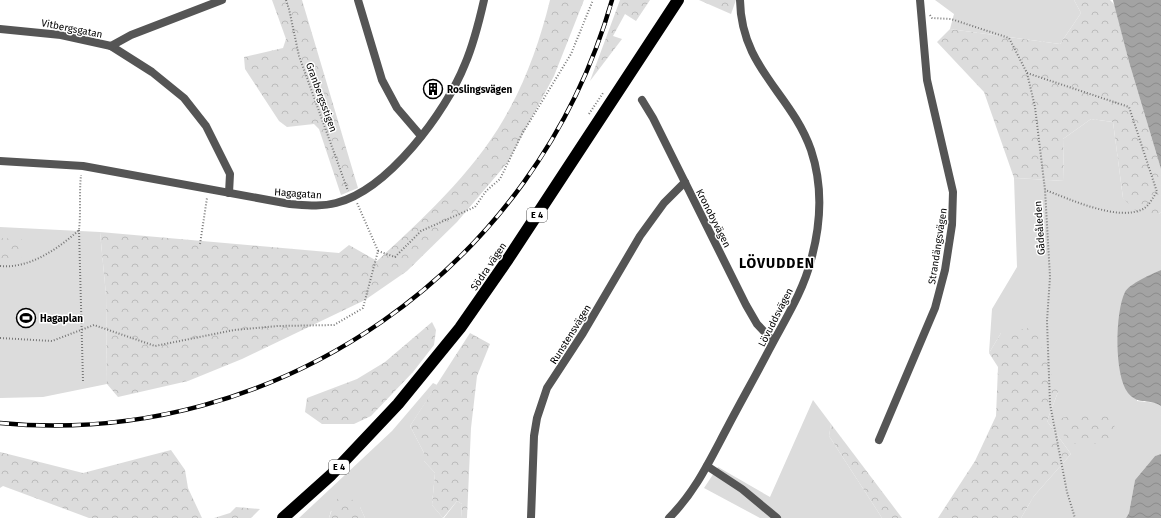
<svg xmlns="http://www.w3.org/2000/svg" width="1161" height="518" viewBox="0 0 1161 518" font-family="'Fira Sans',sans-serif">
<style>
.grass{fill:#dcdcdc}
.forest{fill:url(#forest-crowns)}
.water{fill:url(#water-waves)}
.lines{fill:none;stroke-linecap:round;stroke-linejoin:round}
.path{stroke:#777;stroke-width:2;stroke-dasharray:1 2;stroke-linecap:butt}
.street{stroke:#555;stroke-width:8}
.highway{stroke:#000;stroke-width:12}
.rail-casing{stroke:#000;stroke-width:4.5}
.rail{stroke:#fff;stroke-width:3;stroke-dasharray:9;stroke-linecap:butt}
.labels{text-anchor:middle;stroke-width:3;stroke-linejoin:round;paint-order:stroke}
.shield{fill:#fff;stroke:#4c4c4c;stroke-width:1}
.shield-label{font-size:9px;font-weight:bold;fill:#000}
.street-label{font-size:10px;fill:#000;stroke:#fff}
.poi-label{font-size:10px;font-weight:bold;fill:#000;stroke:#fff;text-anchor:start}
.district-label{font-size:14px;font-weight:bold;letter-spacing:1px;fill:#000;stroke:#fff}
</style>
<defs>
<pattern id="forest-crowns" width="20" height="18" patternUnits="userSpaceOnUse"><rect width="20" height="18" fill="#dcdcdc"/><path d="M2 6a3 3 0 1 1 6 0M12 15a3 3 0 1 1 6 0" fill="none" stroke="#bbb"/></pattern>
<pattern id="water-waves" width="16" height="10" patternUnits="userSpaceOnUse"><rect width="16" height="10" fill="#a3a3a3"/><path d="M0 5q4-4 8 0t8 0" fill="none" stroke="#8b8b8b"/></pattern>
</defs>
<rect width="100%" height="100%" fill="#fff"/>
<g class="grass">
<path d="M935,0H1074L1081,13L1060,44L950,29L954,14Z"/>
<path d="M1091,119L1113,122L1123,198L1159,214L1161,212V270L1134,284L1137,401L1158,403L1161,406V454L1155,456L1135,480L1129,513L1126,518H1021L1034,496L1071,454L1047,421L1058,392L1001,333L989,353L992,309L1017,267L1014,178L1064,181L1063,139Z"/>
<path d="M0,227L100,232L106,295L107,384L43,397L0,398Z"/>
<path d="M433,383L437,385L410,426L424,453V461L435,473L432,505L443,518H365L360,507L331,511L329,518H299L392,431Z"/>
<path d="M813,400L831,424L829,436L882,518H760L704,488L718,467L770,497Z"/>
<path d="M457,501L462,504L461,518H444Z"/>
</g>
<g class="forest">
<path d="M272,0H302L358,188L341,195L319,129L314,124L287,127L279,121L245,69L244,57L283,48L286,39Z"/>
<path d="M550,0H584L554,76L508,162L457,222L407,271L365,300L242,359L188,381L118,397L107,384L106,295L100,232L339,253L349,245L377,261C426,216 479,167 510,108C528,75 541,37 550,0Z"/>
<path d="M620,0H650L636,21L625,14L613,36L622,39L590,81Z"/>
<path d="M699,0H736L731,14Z"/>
<path d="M1074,0H1110L1115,5L1129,62L1161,169V212L1159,214L1142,217L1123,198L1113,122L1091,119L1063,139L1064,181L1014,178L984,92L937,42L950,29L1060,44L1081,13Z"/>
<path d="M0,238L22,239L21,260L0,259Z"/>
<path d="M432,322L436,330L434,345L413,372L371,416L354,424H322L305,412L307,398L357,379L385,362Z"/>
<path d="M1034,327L1058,392L1047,421L1071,454L1034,496L1021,518H938L975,461L996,416L998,367L989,353L1001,333Z"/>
<path d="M470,333L490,344L477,376L471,428L467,518H461L462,504L457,501L443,518L432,505L435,473L424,461V453L410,426Z"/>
<path d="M1090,412L1115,419L1113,444H1073L1059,431L1058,419L1075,414Z"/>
<path d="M831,424L902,518H882L829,436Z"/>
<path d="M171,450L185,470L188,488L202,518H89L3,486L0,488V452L83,473Z"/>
<path d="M345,493L360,507L365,518H329L335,501Z"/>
<path d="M236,507L260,509L251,518H214L230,513Z"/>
</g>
<g class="water">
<path d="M1113,0H1161V169L1129,62Z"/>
<path d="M1161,270V406C1150,398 1139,406 1128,393C1114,375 1115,312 1125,292C1129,284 1152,274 1161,270Z"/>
<path d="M1161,454V518H1126L1129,513L1135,480L1155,456Z"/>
</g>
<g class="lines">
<g class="path">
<path d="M286,0L289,9L299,56L348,191"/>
<path d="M930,15L932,18L951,19L1009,38L1027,73L1035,107L1045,190L1050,277L1047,321L1050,404L1067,492L1075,518"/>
<path d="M1027,73L1129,107L1157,192C1153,197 1149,206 1143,209C1118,222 1070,199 1045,190"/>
<path d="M589,114L603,93"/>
<path d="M79,230L83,381"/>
<path d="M200,244L207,198"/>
<path d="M378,251L395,257L421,231L475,207L486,191L500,179L522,134L571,54L593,0"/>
<path d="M0,266C29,269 58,249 79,230C81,212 79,194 81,175"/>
<path d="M0,338L52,341L94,325L155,346L234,330L278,326L334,325L363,308L378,251L357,203"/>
</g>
<g class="street">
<path d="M358,0L382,80L397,108L421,136"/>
<path d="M0,29L61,35L111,46L152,72L184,98L206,126L230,174L229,193"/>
<path d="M111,46L131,35L222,0"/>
<path d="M642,100L653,118L746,305L757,324L773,341"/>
<path d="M0,161L83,166L290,204C305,205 321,207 336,203C388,190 446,112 465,64C474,43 479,22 484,0"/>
<path d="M879,440L935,308L945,270L952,225L953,192L927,80L920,0"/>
<path d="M707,466L742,489L777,518"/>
<path d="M531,518L534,436L537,418L547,388L583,333L640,236L664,203L685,182"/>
<path d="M669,518C695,492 709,462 726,430C740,403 755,377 769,350C784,321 803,292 811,260C821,224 823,186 811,150C791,93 741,68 740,0"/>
</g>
<path class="highway" d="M283,518L331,475L398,404L460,328L508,259L678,0"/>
<g class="rail-casing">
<path id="rail" d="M0,423C278,449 536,268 612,0"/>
</g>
<use href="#rail" class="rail"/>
</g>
<defs>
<g id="building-ring" transform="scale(1)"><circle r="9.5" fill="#fff" stroke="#000" stroke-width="1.5"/><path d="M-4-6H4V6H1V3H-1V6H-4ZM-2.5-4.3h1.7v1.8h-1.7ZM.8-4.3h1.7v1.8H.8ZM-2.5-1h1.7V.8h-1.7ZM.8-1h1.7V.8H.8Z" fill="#000"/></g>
<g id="stadium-ring" transform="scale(1)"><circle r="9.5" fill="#fff" stroke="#000" stroke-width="1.5"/><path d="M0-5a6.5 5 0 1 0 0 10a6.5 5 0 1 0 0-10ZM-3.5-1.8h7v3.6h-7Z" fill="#000"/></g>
</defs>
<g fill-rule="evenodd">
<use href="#building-ring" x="433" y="89"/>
<use href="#stadium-ring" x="26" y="318"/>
</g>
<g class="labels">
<g class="shield">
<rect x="527" y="208" width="20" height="14" rx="3"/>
<rect x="329" y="460" width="20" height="14" rx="3"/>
</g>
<g class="shield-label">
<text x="537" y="218">E 4</text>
<text x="339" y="470">E 4</text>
</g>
<g class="street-label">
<text transform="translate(72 28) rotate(11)" y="4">Vitbergsgatan</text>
<text transform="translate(322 97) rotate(70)" y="4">Granbergsstigen</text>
<text transform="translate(298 193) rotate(4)" y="4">Hagagatan</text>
<text transform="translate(714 218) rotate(63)" y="4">Kronobyvägen</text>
<text transform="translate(1039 228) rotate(-94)" y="4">Gådeåleden</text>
<text transform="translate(937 246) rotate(-81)" y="4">Strandängsvägen</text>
<text transform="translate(488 266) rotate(-56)" y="4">Södra vägen</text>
<text transform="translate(775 317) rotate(-63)" y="4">Lövuddsvägen</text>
<text transform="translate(570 334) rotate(-58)" y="4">Runstensvägen</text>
</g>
<g class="poi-label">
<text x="447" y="93">Roslingsvägen</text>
<text x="40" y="322">Hagaplan</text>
</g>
<g class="district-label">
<text x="777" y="268">LÖVUDDEN</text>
</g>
</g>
</svg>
